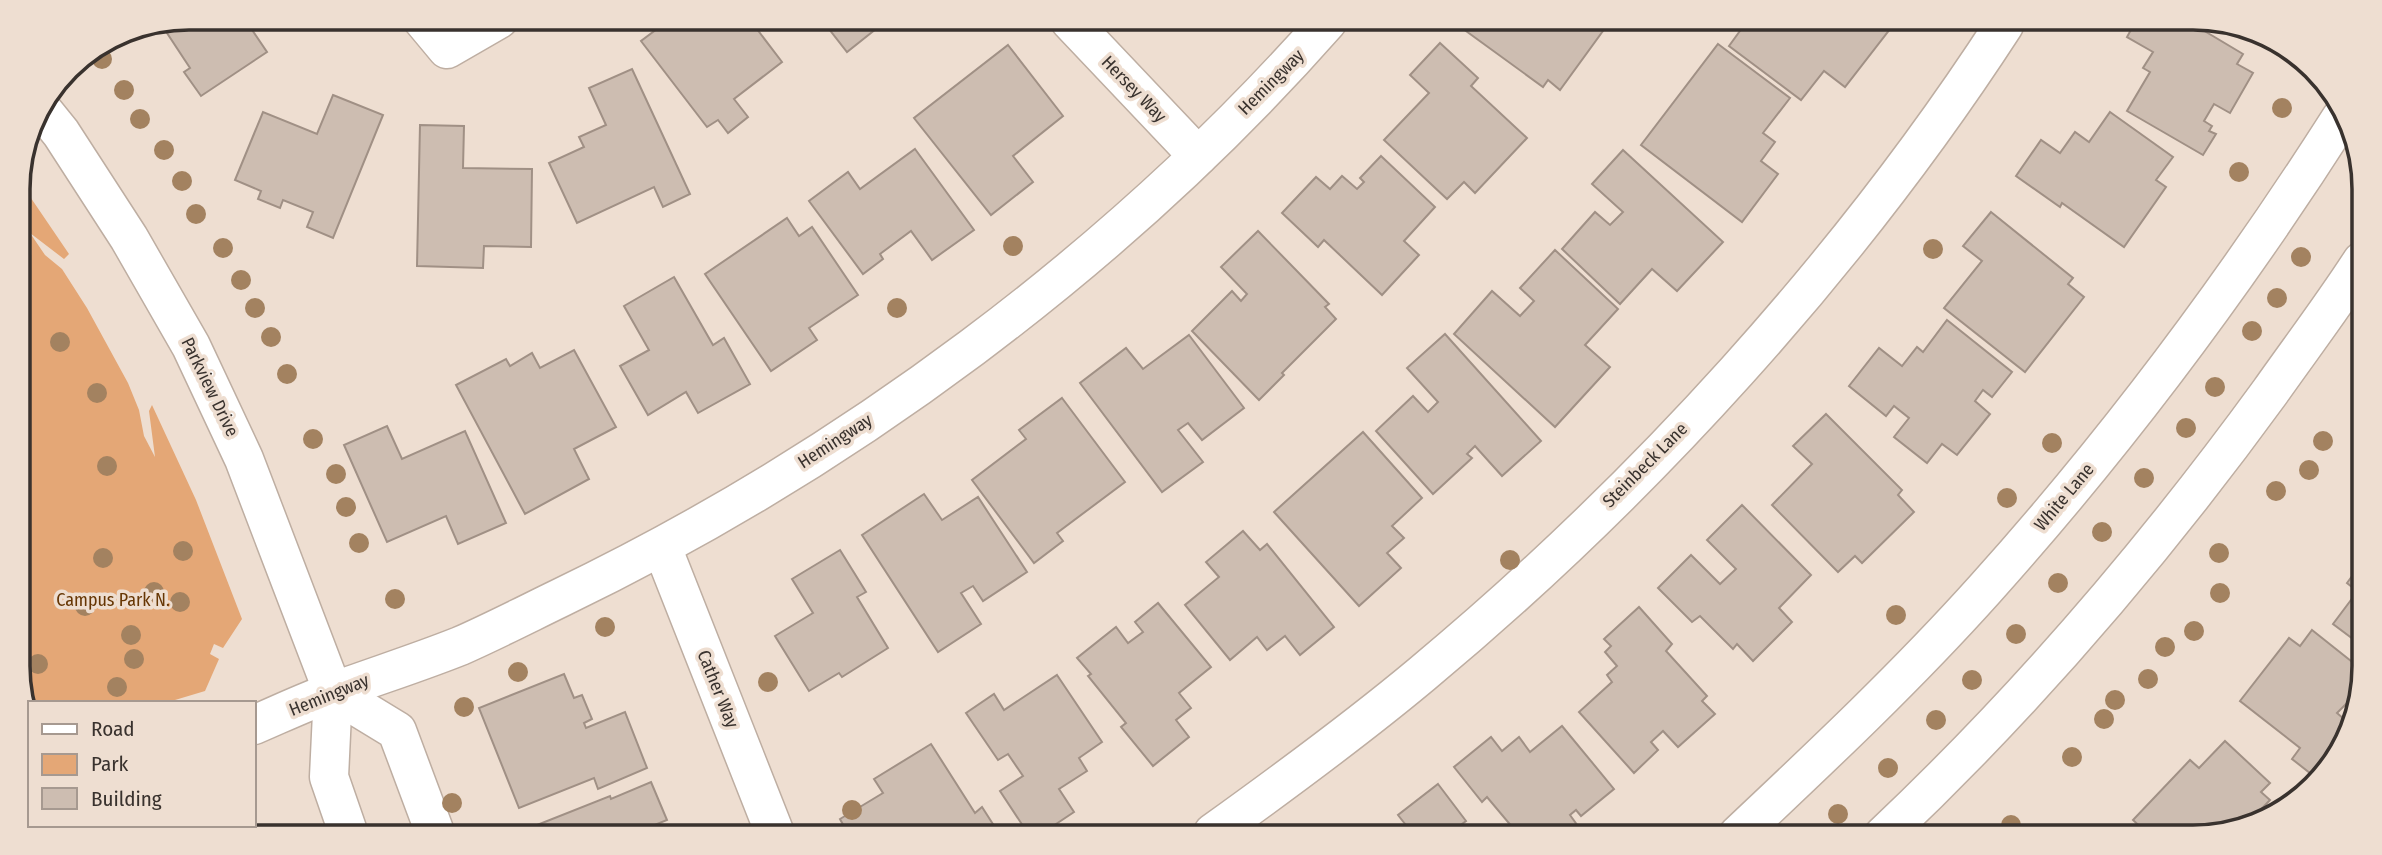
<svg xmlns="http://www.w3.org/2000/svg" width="2382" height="855" viewBox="0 0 2382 855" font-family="'Fira Sans Condensed',sans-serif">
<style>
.green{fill:#e4a776}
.building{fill:#cdbdb1;stroke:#a09085;stroke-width:2}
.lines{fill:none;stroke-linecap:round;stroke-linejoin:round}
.minor-casing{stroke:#beaea2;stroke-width:41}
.tertiary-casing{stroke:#beaea2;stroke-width:41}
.secondary-casing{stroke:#beaea2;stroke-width:41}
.minor{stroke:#fff;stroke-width:38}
.tertiary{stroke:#fff;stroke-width:38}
.secondary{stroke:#fff;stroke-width:38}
.tree{fill:#a38260}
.labels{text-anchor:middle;stroke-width:7;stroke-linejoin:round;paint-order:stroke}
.street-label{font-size:18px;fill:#39322e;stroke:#eeded1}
.park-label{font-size:18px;fill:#663604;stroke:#eeded1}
.rim{fill:none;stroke:#39322e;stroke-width:3.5}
</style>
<rect width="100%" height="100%" fill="#eeded1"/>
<path class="green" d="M18,179L69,254L64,259L30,233L45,255L62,269L87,308L128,383L139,410L144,436L155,457L149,411L152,405L196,500L242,619L223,648L214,644L210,654L219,659L205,691L165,703H30V717L21,699Z"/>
<g class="building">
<path d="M189,18H244L267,52L201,96L184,72L190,68L161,24L155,29L153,25Z"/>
<path d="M669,20H750L782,62L734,99L748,117L728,133L718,120L707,127L641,41Z"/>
<path d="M822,20L886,21L847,52Z"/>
<path d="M1455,23L1608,24L1560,90L1548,80L1543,87Z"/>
<path d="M1745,24L1886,25L1890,29L1845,87L1824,71L1801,100L1729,46Z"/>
<path d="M2133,26H2196L2243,54L2237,64L2253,73L2230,113L2214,104L2204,121L2212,126L2209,131L2216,134L2203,155L2127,111L2150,72L2143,68L2153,52L2127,37Z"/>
<path d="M1440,43L1478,78L1471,86L1527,138L1475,193L1464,182L1447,199L1384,140L1429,93L1410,75Z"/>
<path d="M1718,44L1790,98L1763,133L1775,142L1761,161L1778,174L1742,222L1641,145Z"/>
<path d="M1008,45L1063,116L1013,156L1033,182L991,215L914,118Z"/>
<path d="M632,69L690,194L663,207L654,187L577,223L549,163L584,147L579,137L606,125L589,88Z"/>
<path d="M333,95L383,115L333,238L307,227L313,212L283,200L280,208L258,199L261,191L235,180L263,112L317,134Z"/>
<path d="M2110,112L2173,157L2156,180L2166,187L2124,247L2062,203L2060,207L2016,176L2041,140L2060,153L2075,132L2089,142Z"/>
<path d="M420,125L464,126L463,168L532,169L531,247L484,246L483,268L417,266Z"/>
<path d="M915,149L974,230L932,260L911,231L880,254L883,259L863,274L809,201L848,172L860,189Z"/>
<path d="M1623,150L1723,242L1677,291L1652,269L1620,304L1562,249L1595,212L1610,225L1623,212L1592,184Z"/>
<path d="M1381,156L1435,207L1404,241L1419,255L1382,295L1324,240L1318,247L1282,213L1316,177L1330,189L1342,176L1357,189L1364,182L1360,178Z"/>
<path d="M1991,212L2073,278L2068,284L2084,297L2025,372L1944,308L1982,261L1963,246Z"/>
<path d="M787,218L799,236L812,227L858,295L809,328L817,340L771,371L705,274Z"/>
<path d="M1258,231L1329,304L1325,307L1336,319L1282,373L1284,375L1259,400L1192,331L1232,291L1241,301L1247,294L1221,267Z"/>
<path d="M1555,250L1618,309L1585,345L1610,367L1555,427L1454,334L1492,291L1520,316L1534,301L1520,288Z"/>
<path d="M674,277L713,345L724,338L750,384L698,413L686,392L648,415L620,366L649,350L624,306Z"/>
<path d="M1947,320L2012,372L1992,397L1983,390L1975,401L1990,414L1957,455L1942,444L1927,463L1894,437L1909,418L1894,406L1886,416L1849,386L1879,348L1902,366L1917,347L1923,352Z"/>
<path d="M1445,334L1541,441L1502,476L1475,446L1467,454L1472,458L1433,494L1376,431L1413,396L1428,412L1438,402L1407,368Z"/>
<path d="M1189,335L1244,408L1202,440L1188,423L1178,430L1203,462L1162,492L1080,383L1126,348L1143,369Z"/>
<path d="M574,350L616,427L574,449L589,479L525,514L456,385L506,359L510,366L532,353L540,368Z"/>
<path d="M1062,398L1125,482L1057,533L1063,541L1034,563L972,480L1026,439L1019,430Z"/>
<path d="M1826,414L1902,490L1898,495L1914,512L1862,563L1855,556L1838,572L1772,505L1812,464L1793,446Z"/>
<path d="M387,426L402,459L465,431L506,523L458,544L446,516L387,542L344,445Z"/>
<path d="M1363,432L1422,498L1392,526L1404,538L1387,553L1401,568L1359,606L1274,512Z"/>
<path d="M924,494L942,520L978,497L1027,572L983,601L973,586L961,593L981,624L938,652L862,535Z"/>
<path d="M1742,505L1811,575L1779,608L1792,622L1753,661L1737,644L1733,649L1700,616L1692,622L1658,588L1691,555L1720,584L1736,569L1707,540Z"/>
<path d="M1243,531L1260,550L1267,544L1334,627L1300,655L1285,636L1267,650L1257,637L1230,660L1185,605L1219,577L1206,562Z"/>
<path d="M840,550L866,592L857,597L888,648L842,677L839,673L809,691L775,636L813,613L792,579Z"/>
<path d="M2358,568L2357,591L2347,583Z"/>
<path d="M2357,592V642L2333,624Z"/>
<path d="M1158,603L1211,667L1179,693L1191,708L1176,720L1189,737L1153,766L1121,727L1126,723L1088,676L1091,674L1077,658L1116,627L1128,643L1143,632L1135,622Z"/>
<path d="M1639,607L1672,644L1666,651L1707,696L1702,701L1715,714L1678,747L1663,731L1651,742L1658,750L1634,773L1579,712L1612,682L1607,675L1617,666L1605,652L1611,646L1604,639Z"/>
<path d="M2312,630L2356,665V694L2337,713L2352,726L2315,777L2292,759L2300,748L2240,701L2289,638L2300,646Z"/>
<path d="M564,674L574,698L582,695L592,719L584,723L586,728L625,712L647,768L598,789L594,778L519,808L479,708Z"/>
<path d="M1057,675L1102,742L1079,758L1087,771L1059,789L1074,812L1044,832H1027L1000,791L1023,776L1008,754L998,760L966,713L994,694L1004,710Z"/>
<path d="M1562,726L1614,789L1581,816L1576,810L1570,815L1580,829L1574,835L1518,834L1487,797L1482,802L1454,767L1491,737L1502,751L1519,737L1530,752Z"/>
<path d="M2225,741L2270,783L2261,792L2270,800L2252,819L2204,837H2151L2133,820L2190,760L2199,768Z"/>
<path d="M931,744L975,813L982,807L998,832H847L840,819L883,793L874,779Z"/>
<path d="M651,782L667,820L640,831L527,829L610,796L611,799Z"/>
<path d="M1438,784L1466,821L1458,827L1463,834H1413L1398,815Z"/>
</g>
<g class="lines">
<g class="minor-casing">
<g id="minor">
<path d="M422,19L447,49L499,19"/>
<path d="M1070,21L1198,156"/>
<path d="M662,547L774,831"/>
<path d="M254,725C282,713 309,700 338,690C379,675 420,662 460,646C494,631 527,614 560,598C845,461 1118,259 1327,22"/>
<path d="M1213,833C1284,782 1355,730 1422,674C1641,492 1849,264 2004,25"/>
</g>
</g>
<g class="tertiary-casing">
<g id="tertiary">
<path d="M40,107L61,133L129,238L191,346L244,459L333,692L329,777L347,829"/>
<path d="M333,692L397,731L434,830"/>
</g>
</g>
<g class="secondary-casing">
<g id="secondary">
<path d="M1738,835C1823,755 1907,676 1985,589C2117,442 2235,284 2341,118"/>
<path d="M1883,836C2026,701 2155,550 2270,392C2301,348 2333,306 2362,261"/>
</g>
</g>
<use href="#minor" class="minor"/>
<use href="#tertiary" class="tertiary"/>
<use href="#secondary" class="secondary"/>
</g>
<g class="tree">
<circle cx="102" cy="59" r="10"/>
<circle cx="124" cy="90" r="10"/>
<circle cx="2282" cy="108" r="10"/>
<circle cx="140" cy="119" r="10"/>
<circle cx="164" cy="150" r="10"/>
<circle cx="2239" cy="172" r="10"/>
<circle cx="182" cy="181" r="10"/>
<circle cx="196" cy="214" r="10"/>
<circle cx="1013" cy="246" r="10"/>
<circle cx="223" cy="248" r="10"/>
<circle cx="1933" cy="249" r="10"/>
<circle cx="2301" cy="257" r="10"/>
<circle cx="241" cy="280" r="10"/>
<circle cx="2277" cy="298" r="10"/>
<circle cx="255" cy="308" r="10"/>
<circle cx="897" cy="308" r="10"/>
<circle cx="2252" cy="331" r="10"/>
<circle cx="271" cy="337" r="10"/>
<circle cx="60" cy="342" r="10"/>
<circle cx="287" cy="374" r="10"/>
<circle cx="2215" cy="387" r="10"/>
<circle cx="97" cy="393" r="10"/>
<circle cx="2186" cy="428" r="10"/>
<circle cx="313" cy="439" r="10"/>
<circle cx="2323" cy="441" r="10"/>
<circle cx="2052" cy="443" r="10"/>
<circle cx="107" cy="466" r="10"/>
<circle cx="2309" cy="470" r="10"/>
<circle cx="336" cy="474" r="10"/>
<circle cx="2144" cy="478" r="10"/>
<circle cx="2276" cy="491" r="10"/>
<circle cx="2007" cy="498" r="10"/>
<circle cx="346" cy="507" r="10"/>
<circle cx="2102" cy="532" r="10"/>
<circle cx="359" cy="543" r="10"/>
<circle cx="183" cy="551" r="10"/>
<circle cx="2219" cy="553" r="10"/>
<circle cx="103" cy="558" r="10"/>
<circle cx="1510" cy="560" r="10"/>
<circle cx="2058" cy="583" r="10"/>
<circle cx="154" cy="592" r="10"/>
<circle cx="2220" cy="593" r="10"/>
<circle cx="395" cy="599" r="10"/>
<circle cx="180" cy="602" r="10"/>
<circle cx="85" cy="606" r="10"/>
<circle cx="1896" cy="615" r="10"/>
<circle cx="605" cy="627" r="10"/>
<circle cx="2194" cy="631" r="10"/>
<circle cx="2016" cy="634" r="10"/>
<circle cx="131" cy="635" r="10"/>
<circle cx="2165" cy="647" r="10"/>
<circle cx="134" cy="659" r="10"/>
<circle cx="38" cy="664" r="10"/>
<circle cx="518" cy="672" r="10"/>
<circle cx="2148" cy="679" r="10"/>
<circle cx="1972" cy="680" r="10"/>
<circle cx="768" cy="682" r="10"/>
<circle cx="117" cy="687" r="10"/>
<circle cx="2115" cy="700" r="10"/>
<circle cx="464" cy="707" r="10"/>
<circle cx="2104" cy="719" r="10"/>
<circle cx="1936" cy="720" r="10"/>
<circle cx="2072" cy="757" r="10"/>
<circle cx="1888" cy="768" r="10"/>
<circle cx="452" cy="803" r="10"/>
<circle cx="852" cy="810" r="10"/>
<circle cx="1838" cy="814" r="10"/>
<circle cx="2011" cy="825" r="10"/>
</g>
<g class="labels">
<g class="street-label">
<text transform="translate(1271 82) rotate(-45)" y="6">Hemingway</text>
<text transform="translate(1134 89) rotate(46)" y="6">Hersey Way</text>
<text transform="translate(210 387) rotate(64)" y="6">Parkview Drive</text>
<text transform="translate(835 441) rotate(-33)" y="6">Hemingway</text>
<text transform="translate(1645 465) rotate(-45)" y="6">Steinbeck Lane</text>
<text transform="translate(2064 497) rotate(-50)" y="6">White Lane</text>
<text transform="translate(718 689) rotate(68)" y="6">Cather Way</text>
<text transform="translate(329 695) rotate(-22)" y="6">Hemingway</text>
</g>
<g class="park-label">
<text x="113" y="606">Campus Park N.</text>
</g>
</g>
<path d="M0 0H2382V855H0ZM189 30H2193A159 159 0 0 1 2352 189V666A159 159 0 0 1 2193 825H189A159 159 0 0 1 30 666V189A159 159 0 0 1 189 30Z" fill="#eeded1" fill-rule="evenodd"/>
<path class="rim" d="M189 30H2193A159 159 0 0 1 2352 189V666A159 159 0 0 1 2193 825H189A159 159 0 0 1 30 666V189A159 159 0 0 1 189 30Z"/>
<rect x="28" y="701" width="228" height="126" fill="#eeded1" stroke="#a69990" stroke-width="2"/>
<rect x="42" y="724" width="35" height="10" fill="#ffffff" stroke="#a69990" stroke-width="2"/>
<text x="91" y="736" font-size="21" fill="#39322e">Road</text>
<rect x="42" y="754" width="35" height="21" fill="#e4a776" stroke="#a69990" stroke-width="2"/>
<text x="91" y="771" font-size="21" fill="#39322e">Park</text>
<rect x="42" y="788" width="35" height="21" fill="#cdbdb1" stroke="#a69990" stroke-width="2"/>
<text x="91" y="806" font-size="21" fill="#39322e">Building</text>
</svg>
